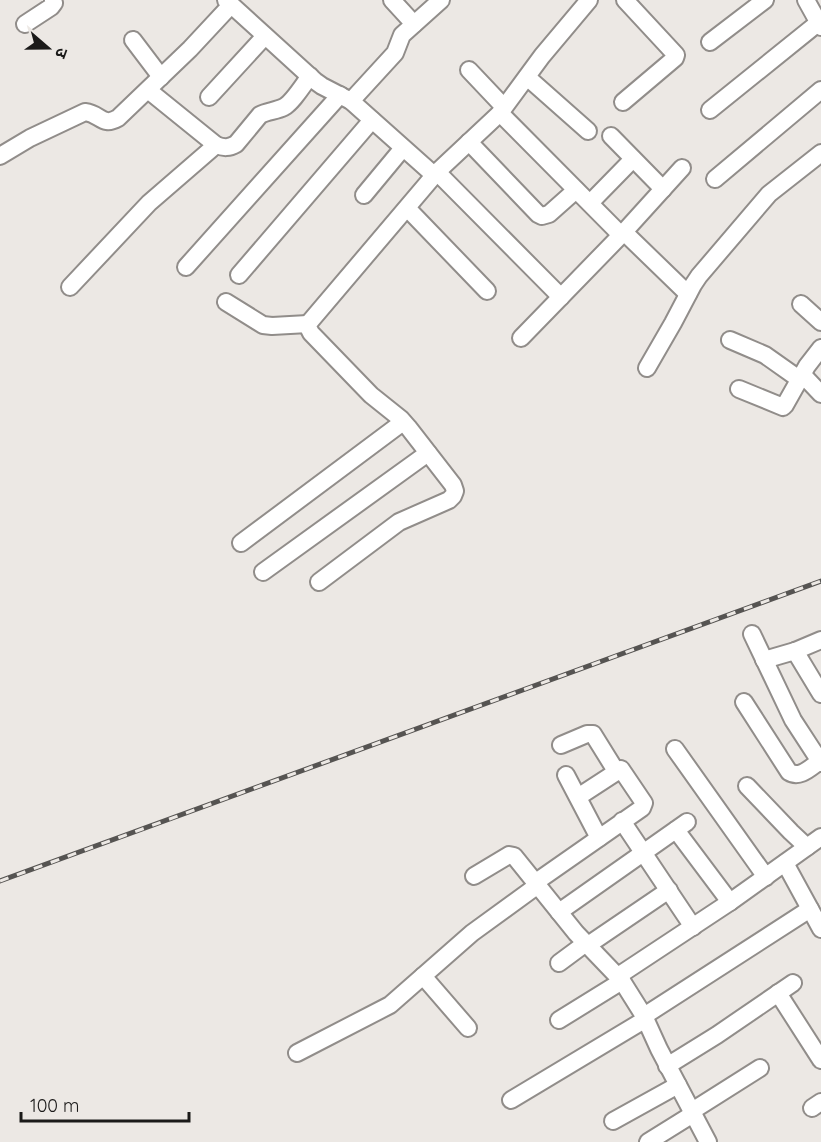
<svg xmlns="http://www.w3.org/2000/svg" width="821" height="1142" viewBox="0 0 821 1142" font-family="Quicksand,'Noto Sans Devanagari',sans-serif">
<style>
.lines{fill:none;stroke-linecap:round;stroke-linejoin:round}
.minor-casing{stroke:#918d8a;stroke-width:20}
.minor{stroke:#fff;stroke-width:16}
.rail-casing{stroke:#565452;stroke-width:5}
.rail{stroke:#ece8e4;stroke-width:3;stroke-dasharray:9;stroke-linecap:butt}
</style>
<rect width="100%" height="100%" fill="#ece8e4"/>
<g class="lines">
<g class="minor-casing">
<g id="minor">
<path d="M226,0L315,81L322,86L351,101L434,175"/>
<path d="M392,0L414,24"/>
<path d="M806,0L821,27"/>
<path d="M25,24L51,7L54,3L53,0"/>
<path d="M133,40L161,77"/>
<path d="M710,42L765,0"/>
<path d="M469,70L504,107"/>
<path d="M527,77L588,131"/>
<path d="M148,90L216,145C224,148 229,148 236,144L260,115C267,111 276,111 284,107C293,102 303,85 310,76"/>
<path d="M209,97L265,36"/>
<path d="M351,101L395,53L402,35L441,0"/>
<path d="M623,102L675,58L676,55L625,0"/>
<path d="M710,110L818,23"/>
<path d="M500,113L621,235"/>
<path d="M611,136L663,189"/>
<path d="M469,142L538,214L542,216L549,214L576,190"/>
<path d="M0,156L30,138L85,112C101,114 102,127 118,118L190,49L231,5"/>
<path d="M437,172L561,297"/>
<path d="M715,179L821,90"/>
<path d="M364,195L403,148"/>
<path d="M590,203L633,159"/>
<path d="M407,208L487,291"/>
<path d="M624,232L688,294"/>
<path d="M186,267L340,95"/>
<path d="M239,275L372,120"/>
<path d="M70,287L149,203L216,145"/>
<path d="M226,302L263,325L272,326L308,324"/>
<path d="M801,304L821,322"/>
<path d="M521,338L624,232L682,168"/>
<path d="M730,340L765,355L799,379"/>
<path d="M647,368L673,323L693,285L699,276L769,194L821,153"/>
<path d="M802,374L821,394"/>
<path d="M739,389L783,407L785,405L807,366L821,348"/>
<path d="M241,543L403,422"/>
<path d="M263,572L428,453"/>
<path d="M319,582L399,522L449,500L453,496L455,491L453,485L408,427L401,419L371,395L311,333L308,327V324L437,172L500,113L542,56L589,0"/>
<path d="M752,634L793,720L821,763"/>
<path d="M795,651L821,694"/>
<path d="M764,660L795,651L821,640"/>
<path d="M744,702L789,772C800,779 811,767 820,761"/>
<path d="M561,745L587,734H593L616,771"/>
<path d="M675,749L766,877"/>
<path d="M566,775L599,838"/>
<path d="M747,786L791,832L807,847"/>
<path d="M622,821L693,927"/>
<path d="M676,830L730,902"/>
<path d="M785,863L821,929"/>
<path d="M474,876L509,855L514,856L576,933L622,981L644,1016L659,1049L708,1142"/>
<path d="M536,882L642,808L644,803L621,769L578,797"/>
<path d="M559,912L687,822"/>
<path d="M588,945L669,890"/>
<path d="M559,963L586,943"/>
<path d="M423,976L468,1028"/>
<path d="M618,976L730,902L821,837"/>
<path d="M778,993L821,1060"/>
<path d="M644,1016L810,909"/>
<path d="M559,1020L622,981"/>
<path d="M297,1053L390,1005L472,933L538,885"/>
<path d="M667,1066L717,1035L793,983"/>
<path d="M511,1100L646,1019"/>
<path d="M812,1108L821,1102"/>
<path d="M692,1111L760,1068"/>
<path d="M613,1121L678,1085"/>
<path d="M648,1142L693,1114"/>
</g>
</g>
<use href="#minor" class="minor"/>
<g class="rail-casing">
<path id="rail" d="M0,881L821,581"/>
</g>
<use href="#rail" class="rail"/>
</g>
<g transform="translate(48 48) rotate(110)" stroke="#ece8e4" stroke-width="4.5" paint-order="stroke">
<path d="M0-4.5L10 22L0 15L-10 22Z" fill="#1b1a19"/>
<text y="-9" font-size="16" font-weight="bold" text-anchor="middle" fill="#1b1a19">उ</text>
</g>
<path d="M21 1112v9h168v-9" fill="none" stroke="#1b1a19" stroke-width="3"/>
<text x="30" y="1112" font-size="18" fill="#1b1a19" stroke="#ece8e4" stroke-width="4.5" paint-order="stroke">100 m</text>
</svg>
